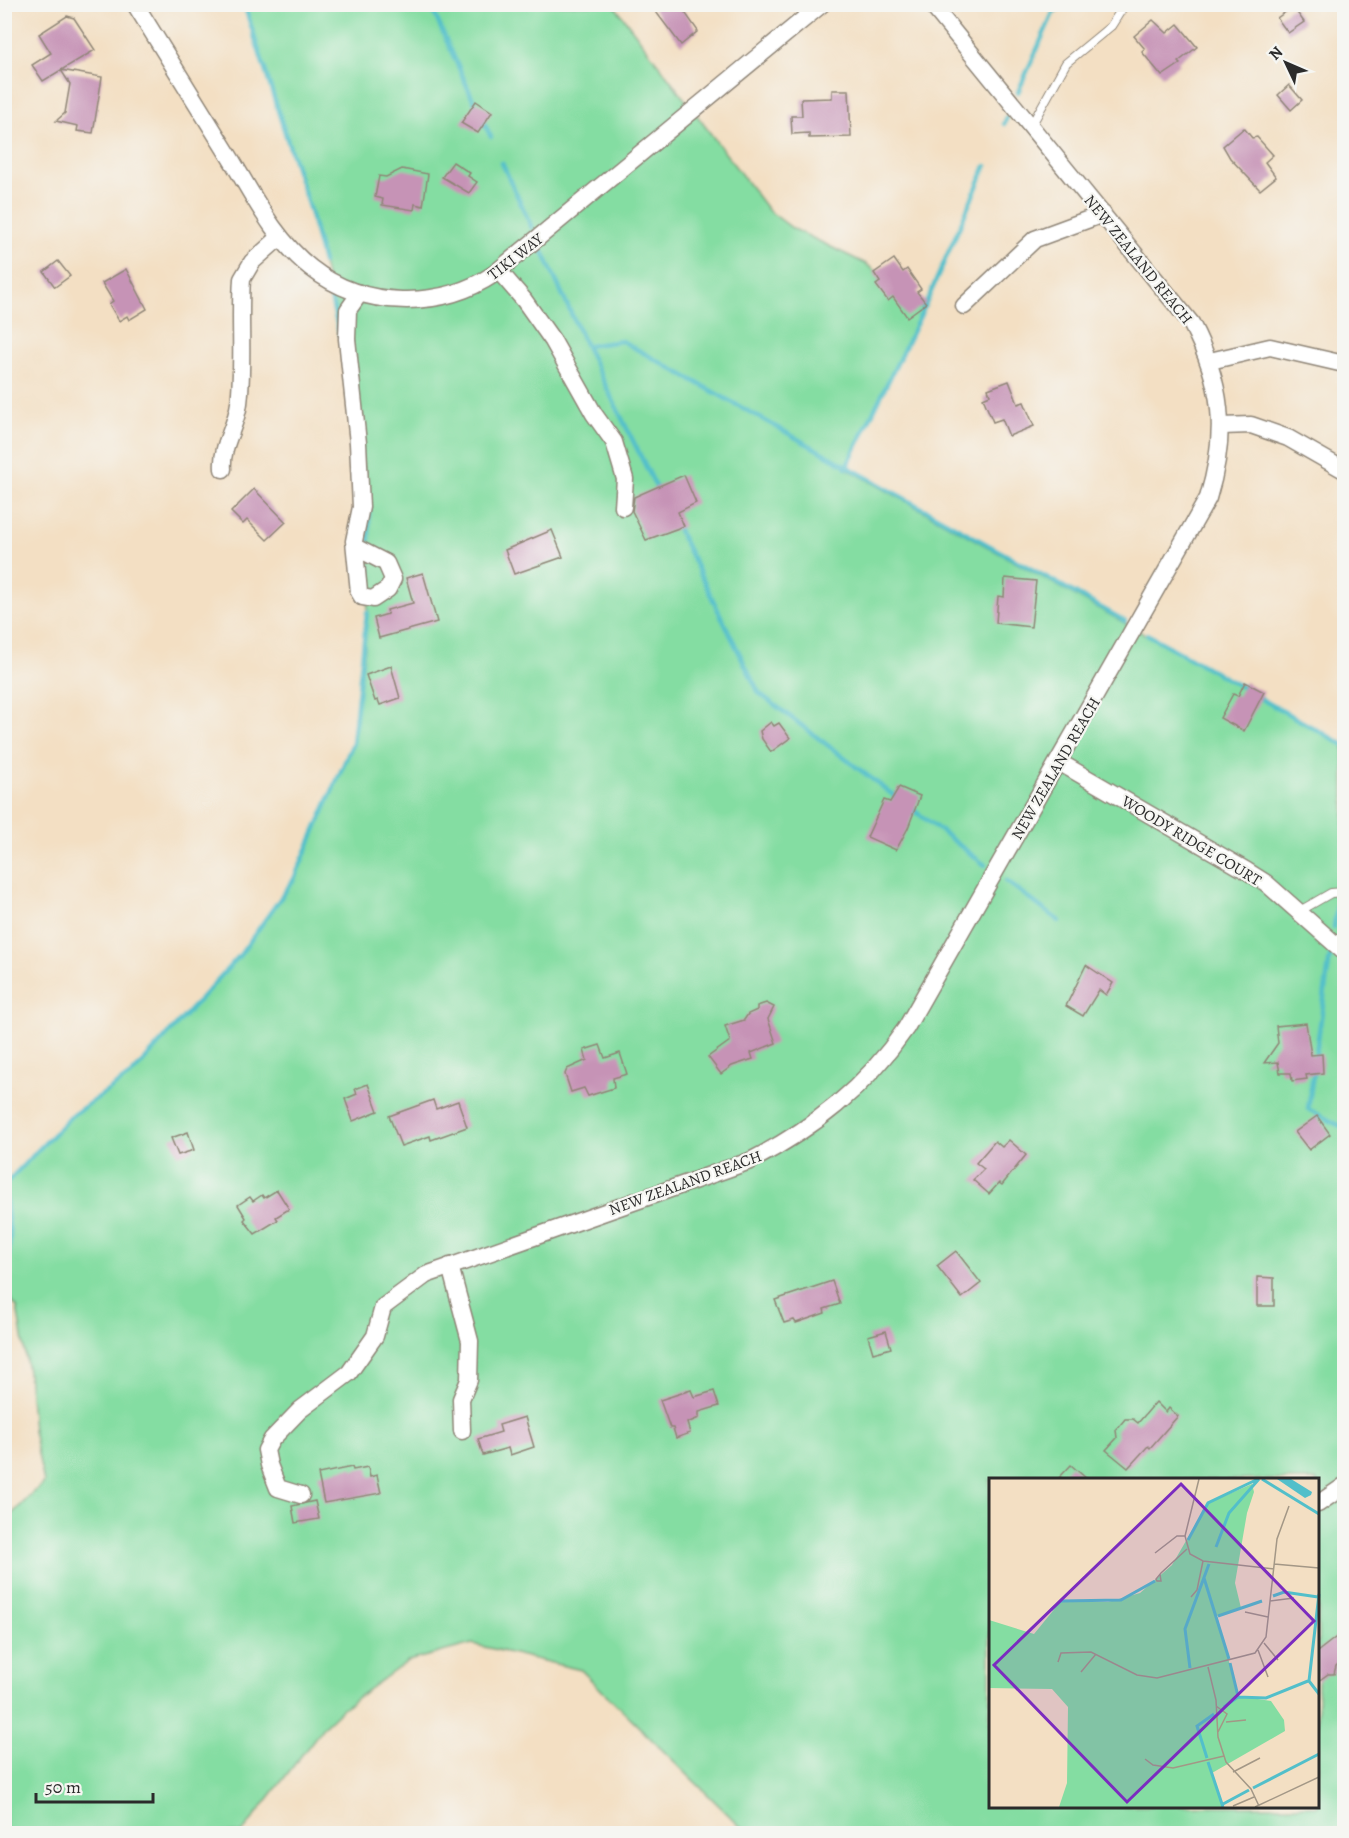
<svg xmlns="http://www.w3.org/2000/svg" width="1349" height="1838" viewBox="0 0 1349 1838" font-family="Alegreya,serif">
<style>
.green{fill:#84dda2;stroke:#588466;stroke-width:1.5;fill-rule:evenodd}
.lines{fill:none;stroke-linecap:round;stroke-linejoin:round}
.stream{stroke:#52bfca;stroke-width:4.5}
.building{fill:#c693b6}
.service-casing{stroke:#8f8577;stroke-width:10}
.minor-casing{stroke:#8f8577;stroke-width:19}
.service{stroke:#fff;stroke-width:8}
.minor{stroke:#fff;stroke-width:16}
.labels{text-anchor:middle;stroke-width:4.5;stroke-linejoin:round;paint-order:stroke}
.street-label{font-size:16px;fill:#2b2b2b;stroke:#f6f6f2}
.inset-river{fill:none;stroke:#52bfca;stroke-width:3}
.inset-road{fill:none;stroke:#a39786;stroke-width:1.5}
.view{fill:#7b2cbf;fill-opacity:0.15;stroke:#7b2cbf;stroke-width:3}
.inset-edge{fill:none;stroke:#2b2b2b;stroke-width:3}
</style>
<rect width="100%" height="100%" fill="#f6f6f2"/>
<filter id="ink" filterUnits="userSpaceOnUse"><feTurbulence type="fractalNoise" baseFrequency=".0167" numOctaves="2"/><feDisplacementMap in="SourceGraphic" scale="12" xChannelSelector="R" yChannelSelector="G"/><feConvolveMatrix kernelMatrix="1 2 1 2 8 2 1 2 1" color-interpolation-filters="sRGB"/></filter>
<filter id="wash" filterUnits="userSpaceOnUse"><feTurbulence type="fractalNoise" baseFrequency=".008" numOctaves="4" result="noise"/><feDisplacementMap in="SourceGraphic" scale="24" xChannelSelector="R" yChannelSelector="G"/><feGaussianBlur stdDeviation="1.35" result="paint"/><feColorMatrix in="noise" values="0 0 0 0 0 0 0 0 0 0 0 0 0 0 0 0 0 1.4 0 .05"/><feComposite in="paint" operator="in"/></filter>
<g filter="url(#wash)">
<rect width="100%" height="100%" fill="#f3dfc3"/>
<path class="green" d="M244,5H614L768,210L792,228L866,264L924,308L846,468L1344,745V1833H747L581,1670L472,1644L408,1661L343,1708L324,1726L242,1833L5,1834V1521L44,1482L33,1431L28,1372L17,1307L12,1302L7,1281L10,1236L5,1194L7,1182L71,1116L131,1074L240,955L294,879L353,743L365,648L369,583V503L342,341L310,211ZM990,1480H1318V1806H990Z"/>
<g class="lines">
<g class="stream">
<path d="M244,4L310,211L323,263"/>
<path d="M430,4L476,106"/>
<path d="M1018,92L1053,13L1063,4"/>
<path d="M482,119L491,137"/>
<path d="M1004,124L1007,117"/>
<path d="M502,163L532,228"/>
<path d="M543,252L586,346L658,491"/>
<path d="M330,294L340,336"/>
<path d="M586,346L622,341L1125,621"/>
<path d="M846,468L924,308L986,166"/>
<path d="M369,506V540"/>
<path d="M676,525L759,693L897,798"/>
<path d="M369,586V567"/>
<path d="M1147,634L1247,690"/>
<path d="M1256,696L1344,745"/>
<path d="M911,808L985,865"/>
<path d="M1341,879L1344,855"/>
<path d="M1006,881L1059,921"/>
<path d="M1334,927L1337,905"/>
<path d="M1315,1060L1330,956"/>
<path d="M1314,1068L1308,1109L1344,1128"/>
<path d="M7,1281L10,1236L5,1194L7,1182L71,1116L132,1074L240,955L294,879L353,743L367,612"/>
</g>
</g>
<g id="blocks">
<g class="building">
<path d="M650,4H679L698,31L681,45Z"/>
<path d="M1293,7L1304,22L1288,33L1277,18Z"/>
<path d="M67,16L74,18L95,50L61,70L102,77L93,133L77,131L78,126L56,121L65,113L70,84L61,70L43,81L32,65L51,53L39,34Z"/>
<path d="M1153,20L1167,33L1178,24L1197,47L1178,62L1180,64L1162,76L1142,52L1145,49L1134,36Z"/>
<path d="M1289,85L1302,100L1291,110L1278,95Z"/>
<path d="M832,90H849L851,137L809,138V133L792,134L791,116H802L801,99L832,98Z"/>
<path d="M476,101L492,112L478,133L461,123Z"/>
<path d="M1244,128L1252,138L1257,137L1273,155L1265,162L1276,177L1260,190L1230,158L1223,146Z"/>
<path d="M453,162L470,173L468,176L477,182L469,193L442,177Z"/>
<path d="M402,169L428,174L423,206L415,204L414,210L382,205L383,199L375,197L379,176L386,177Z"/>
<path d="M894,259L903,272L907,269L921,289L917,292L926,303L907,317L893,297L888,301L876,285L880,282L874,273Z"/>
<path d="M58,261L70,276L55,287L44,272Z"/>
<path d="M126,269L147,309L129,320L127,316L119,321L109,304L113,301L102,283Z"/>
<path d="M1009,381L1018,404L1024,402L1034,426L1009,436L1002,419L993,422L983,398L990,395L988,389Z"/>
<path d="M684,475L696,503L678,512L684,526L646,540L632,511L634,497Z"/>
<path d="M254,489L286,522L267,540L247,520L243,524L231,512Z"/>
<path d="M552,530L563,557L514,574L505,550Z"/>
<path d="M423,573L437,622L379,638L374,618L388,614L387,610L413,603L406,578Z"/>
<path d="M1005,578L1036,581L1031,627L996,623L998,596L1004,597Z"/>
<path d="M391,666L400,698L380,705L378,700L375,701L366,675Z"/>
<path d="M1245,682L1264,692L1244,731L1220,718L1233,694L1238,696Z"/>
<path d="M771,722L774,726L779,723L790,738L771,752L762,739L760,731Z"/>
<path d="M899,787L920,796L908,828L896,850L867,837L884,800L890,802Z"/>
<path d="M1086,965L1113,983L1106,995L1099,990L1083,1016L1066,1006Z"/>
<path d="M766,1003L774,1007L768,1019L776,1043L751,1053L753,1059L732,1066L721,1074L708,1057L730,1041L725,1026L744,1020L748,1014L757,1010V1006Z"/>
<path d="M1306,1023L1311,1055L1322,1054L1323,1073L1306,1075L1307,1079L1292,1081L1291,1073H1280L1278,1062L1264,1063L1278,1043L1276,1026Z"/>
<path d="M600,1045L605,1058L620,1053L627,1074L613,1078L614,1088L588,1096L584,1088L571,1092L565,1074L567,1069L587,1060L584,1050Z"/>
<path d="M368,1084L378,1111L353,1121L345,1099L357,1094L355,1089Z"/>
<path d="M433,1100L436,1109L458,1101L467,1127L431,1140L430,1136L401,1146L389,1116Z"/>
<path d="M1317,1116L1330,1134L1309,1150L1295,1132Z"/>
<path d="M188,1132L194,1150L178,1155L171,1138Z"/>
<path d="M1009,1140L1026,1155L1002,1185L999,1183L989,1194L973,1180L984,1169L976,1163L995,1141L1002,1147Z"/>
<path d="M277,1190L289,1209L276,1217L278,1220L255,1234L244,1220L246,1218L238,1205L250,1197L253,1201L262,1195L264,1198Z"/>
<path d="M956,1251L981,1283L962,1298L937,1266Z"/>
<path d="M1257,1277L1274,1278V1306H1257Z"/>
<path d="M832,1281L840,1304L824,1309L825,1313L796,1323L794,1320L784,1323L775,1300Z"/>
<path d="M886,1331L891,1348L873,1353L868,1336Z"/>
<path d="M691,1390L694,1397L714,1391L719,1406L699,1412V1418L687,1423L690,1433L676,1438L673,1428H670L660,1400Z"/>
<path d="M1156,1402L1166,1412L1169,1408L1178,1416L1150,1448L1148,1446L1128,1468L1106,1450L1117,1438L1116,1430L1125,1419H1133L1138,1423Z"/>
<path d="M525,1417L534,1447L510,1455L508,1448L483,1455L478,1439L501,1432L499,1425Z"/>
<path d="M1071,1465L1087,1479H1058Z"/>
<path d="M352,1467L353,1470L368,1467L370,1477L377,1475L381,1493L324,1503L318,1474Z"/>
<path d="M315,1501L319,1519L295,1523L292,1506Z"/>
<path d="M1344,1631V1659L1336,1666L1334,1674H1328L1317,1682V1652Z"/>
</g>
</g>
</g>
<g filter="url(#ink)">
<use href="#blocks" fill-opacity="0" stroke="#8f8577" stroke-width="1.5"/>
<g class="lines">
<g class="service-casing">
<g id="service">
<path d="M1031,126L1066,63L1111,26L1125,4"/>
<path d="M1298,912L1331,893L1344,892"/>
</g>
</g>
<g class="minor-casing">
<g id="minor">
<path d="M135,4C167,56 199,108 231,159C254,197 275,240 311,268C363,309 440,310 494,274L822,4"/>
<path d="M499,271L524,300L553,341L594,414L614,442L625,479L623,507"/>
<path d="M964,306L1035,239L1103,214"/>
<path d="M1210,361L1270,347L1344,364"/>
<path d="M1222,426L1251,425L1288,438L1344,470"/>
<path d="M223,469C221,445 236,428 239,403C244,362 239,320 242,279L252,262L280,237"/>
<path d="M355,547L386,563L393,579L388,589L373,599L362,597L359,592L354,541L361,507L358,443L347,339L348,310L360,293"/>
<path d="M1059,762L1247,871L1266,883L1344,952"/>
<path d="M450,1266L470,1341L469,1380L461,1399L462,1431"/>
<path d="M301,1495L278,1488L269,1465L266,1450L272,1439L300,1410L349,1373L375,1336L383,1307L426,1275L750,1161C814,1128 865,1088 906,1028L1208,498C1228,432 1223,384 1191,323L931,4"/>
<path d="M1318,1504L1344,1486"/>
</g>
</g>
<use href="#service" class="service"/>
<use href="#minor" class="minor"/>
</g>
</g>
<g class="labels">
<g class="street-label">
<text transform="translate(515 256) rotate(-38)" y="6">TIKI WAY</text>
<text transform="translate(1139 259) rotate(51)" y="6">NEW ZEALAND REACH</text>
<text transform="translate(1055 768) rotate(-60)" y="6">NEW ZEALAND REACH</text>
<text transform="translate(1192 840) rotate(31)" y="6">WOODY RIDGE COURT</text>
<text transform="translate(685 1182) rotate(-20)" y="6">NEW ZEALAND REACH</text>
</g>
</g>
<g transform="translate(989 1478)">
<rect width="330" height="330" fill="#f3dfc3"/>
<path d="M263,6L265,14L258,35L246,105L252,130L228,138L249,218L282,223L295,242L296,253L223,295L234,329H70L78,305L79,229L63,211L0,210V142L45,156L72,123L119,124L151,115L183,87L219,25Z" fill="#84dda2"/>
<path d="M288,1H302L323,14L322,17L316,20Z" fill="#52bfca"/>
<path class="inset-river" d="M273,1L330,36M199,62L219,25L269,1M227,69L240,35L270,1M215,100L240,181M330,116L320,203L330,216M284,118L295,114L329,119M62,132L72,123L132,122L166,103M229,138L273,123M241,185L249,218M201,190L196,151L220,86M235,229L249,219L277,220L319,203M218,280L208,248L225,236M219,284L234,329M264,310L330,276M234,326L260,312"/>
<path class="inset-road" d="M210,1L196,58L201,76L214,83L285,91M166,75L188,58H196M285,86L330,90M171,96L172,103H168L167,101L172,95L198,71M202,119L208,112L214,83M281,123L305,120M256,134L279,139M275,165L289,182M269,172L279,199M69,184L72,175L102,174L148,197L168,200L266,175L277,159L288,61L300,28M219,189L227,222L229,259L237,284L262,311L270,328M92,194L107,176M227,228L238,236L229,254M237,244L257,242M156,281L164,287L184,290L235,278M244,294L271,280M244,328L265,319M266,329L330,299"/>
<path class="view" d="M192,6L325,143L138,324L5,187Z"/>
<rect width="330" height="330" class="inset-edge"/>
</g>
<rect width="1349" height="1838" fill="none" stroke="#f6f6f2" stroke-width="24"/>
<g transform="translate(1286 63) rotate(314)" stroke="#f6f6f2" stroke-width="4.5" paint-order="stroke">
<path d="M0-4.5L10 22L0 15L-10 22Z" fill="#2b2b2b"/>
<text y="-9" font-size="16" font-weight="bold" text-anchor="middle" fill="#2b2b2b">N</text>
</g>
<path d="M36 1793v9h117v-9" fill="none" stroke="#2b2b2b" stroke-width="3"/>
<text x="45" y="1793" font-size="18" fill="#2b2b2b" stroke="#f6f6f2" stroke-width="4.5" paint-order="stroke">50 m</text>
</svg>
